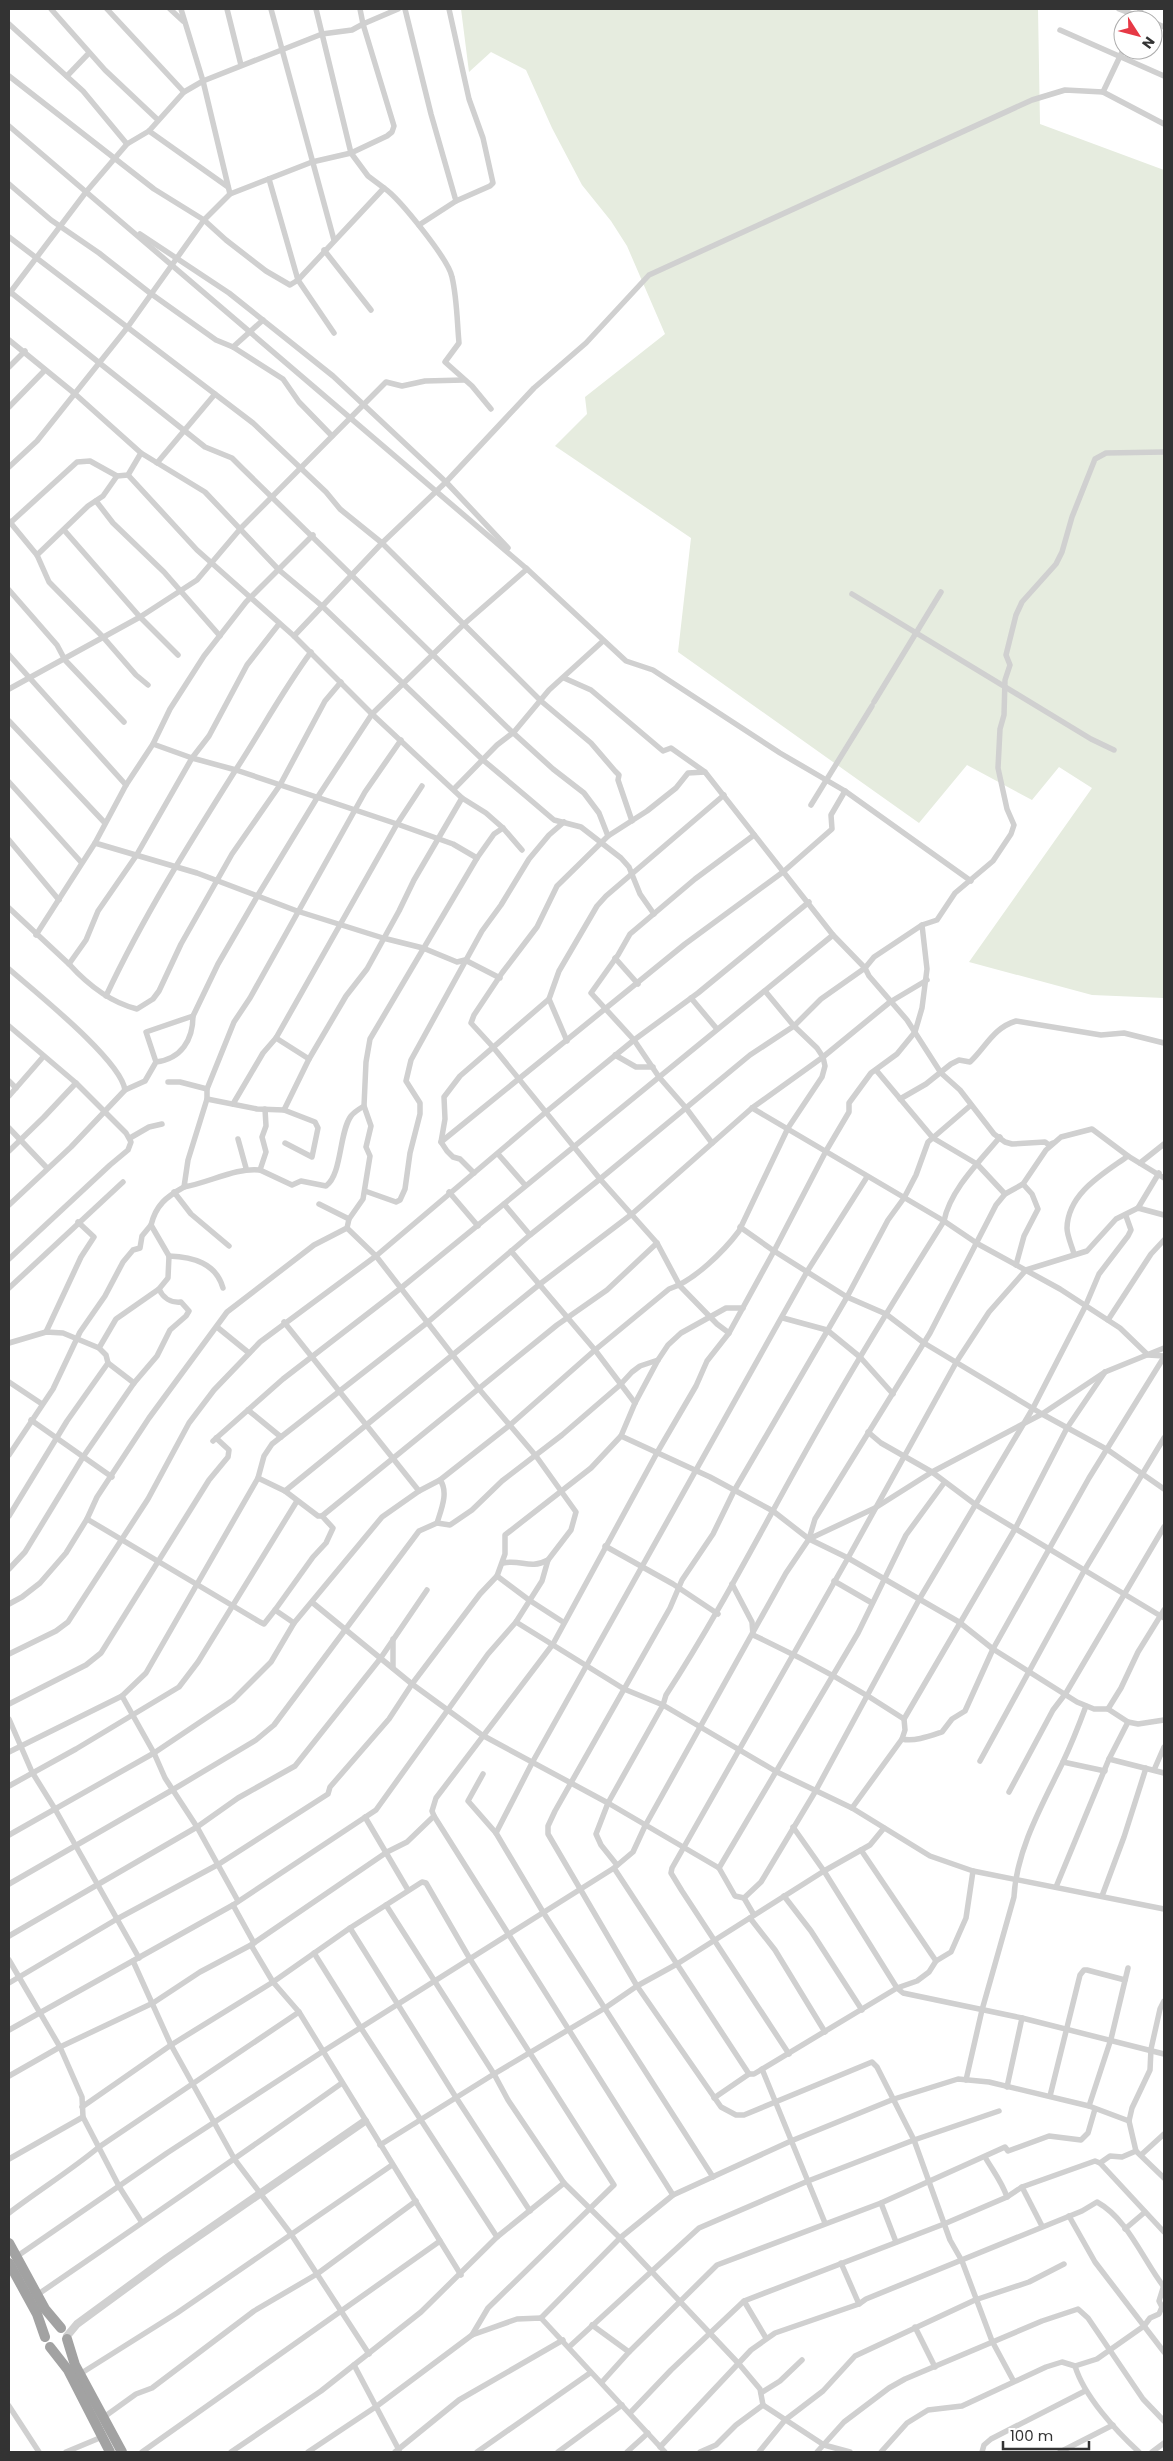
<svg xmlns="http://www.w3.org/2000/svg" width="1173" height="2461" viewBox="0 0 1173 2461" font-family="Poppins,sans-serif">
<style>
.green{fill:#e6ecdf}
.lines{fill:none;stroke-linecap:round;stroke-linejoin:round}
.minor{stroke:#d0d0d0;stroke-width:5.5}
.tertiary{stroke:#d0d0d0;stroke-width:8}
.trunk{stroke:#a2a2a2;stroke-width:10}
</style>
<rect width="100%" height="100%" fill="#fff"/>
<path class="green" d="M461,9H1038L1040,124L1164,170V998L1092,995L969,962L1092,788L1059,767L1032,800L967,765L919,823L678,652L691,538L555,446L587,414L585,397L665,334L627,246L611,221L582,185L552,128L526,70L491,52L469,72Z"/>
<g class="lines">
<g class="minor">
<path d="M51,9L105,70L158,120"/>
<path d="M107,9L184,92"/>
<path d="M170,9L183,21"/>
<path d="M181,9L203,81L230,194"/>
<path d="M227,9L241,65"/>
<path d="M271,9L334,240"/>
<path d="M360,9L363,24L398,9"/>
<path d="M405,9L431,114L456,201L419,225"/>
<path d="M449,9L469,99L483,138L493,183L490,186L456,201"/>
<path d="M1119,9L1148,20"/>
<path d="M1136,20L1141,9"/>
<path d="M1153,22L1164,27"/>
<path d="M9,24L83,91L127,144L149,131L184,92L203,81L322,34L352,30L363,24L394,126L392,132L387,136L351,153L312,162L230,194L204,220L127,328L37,441L9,467"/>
<path d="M1060,30L1164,76"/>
<path d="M9,76L154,189L204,220L226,240L266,271L290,285L298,280L384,188L368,176L351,153L316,9"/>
<path d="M67,76L89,53"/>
<path d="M1103,92L1164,124"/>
<path d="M9,126L527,569L464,624L372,714L317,798L258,895L218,964L193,1016C193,1040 181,1059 156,1062L145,1081L125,1090L71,1147L9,1205"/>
<path d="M149,131L228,187"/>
<path d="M269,179L298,280L334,333"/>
<path d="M9,184L51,220L99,253L150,293L216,340L233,347L283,379L299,402L332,436"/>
<path d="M384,188C399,198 449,260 452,277C457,298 457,321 459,343L445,362L472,386L491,409"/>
<path d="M140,234L229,293L333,376L446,482L508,548"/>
<path d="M9,237L253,423L326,492L340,509L382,543L541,701L591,743L615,771L619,775L618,780L632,821"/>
<path d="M324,250L371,310"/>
<path d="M9,291L205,447L232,458L242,468L509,729L553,769L584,793L599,813L608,836"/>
<path d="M9,294L86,192L127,144"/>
<path d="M9,340L74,393L141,453L205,492L279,570L322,606L483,760L527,797L554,820L581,827L621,858L629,867L640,894L654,914"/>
<path d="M233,347L263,320"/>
<path d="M9,367L25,351"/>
<path d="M9,407L45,370"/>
<path d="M157,463L215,394"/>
<path d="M128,475L197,550L294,636L372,714L462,798L486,813L503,828L522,850"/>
<path d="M96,501L113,523L164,572L220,636"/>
<path d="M9,521L37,555L49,582L103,637L136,675L148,685"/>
<path d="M9,524L77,462L90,461L117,476"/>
<path d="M64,530L140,617L178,655"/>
<path d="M37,555L88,506L103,496L117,476L128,475L141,453"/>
<path d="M526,568L626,661L653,670L780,753L845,791L971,881"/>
<path d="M9,590L57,645L65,660L124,722"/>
<path d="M852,594L1091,739L1114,750"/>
<path d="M294,636L382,543L446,482L534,388L586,343L649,275L1032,100L1065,90L1103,92L1123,50"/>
<path d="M9,655L126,785"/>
<path d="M564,678L591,690L663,751L671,748L705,772L833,935L865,968L869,976L907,1020L941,1073L960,1090L994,1134L1005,1142L1012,1144L1045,1142L1049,1145L1053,1143"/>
<path d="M9,689L140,617L197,580L241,528L386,382L402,386L425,381L464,380"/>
<path d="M874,702L941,592"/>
<path d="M9,721L105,823"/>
<path d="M153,744L192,758L236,770L397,824L453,844L477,858"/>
<path d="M705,772L688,773L676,788L647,811L608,836L557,886L537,927L502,973L474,1015L471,1023L493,1047L600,1179L657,1243L680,1286L717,1324L729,1333"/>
<path d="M9,782L81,862"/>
<path d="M454,789L497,745L514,732L549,690L603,641"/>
<path d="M811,805L872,706"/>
<path d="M9,840L59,900"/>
<path d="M95,843L197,873L297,911L383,938L423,948L457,962L465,960L500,978"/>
<path d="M9,908L69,964L86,940L98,911L136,856L192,758L209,736L247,665L279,624"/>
<path d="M36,935L95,843L126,785L153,744L170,709L204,656L246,602L313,535"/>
<path d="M615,958L638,984"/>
<path d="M69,964C88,985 109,1002 137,1009L153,999L159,991L181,944L232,854L280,785L325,701L341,682"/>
<path d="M9,969C34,991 121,1060 125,1090"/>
<path d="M106,996C143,917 189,844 235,771C261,731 283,690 311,652"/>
<path d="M691,998L717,1029"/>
<path d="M549,999L567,1041"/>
<path d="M9,1026L76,1083L126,1133L131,1142L128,1150L110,1165L9,1259"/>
<path d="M276,1038L309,1059L346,996L367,969L399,911L414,880L462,798"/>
<path d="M615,1055L636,1067H653"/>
<path d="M156,1062L146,1032L193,1016"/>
<path d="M876,1070L933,1138L977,1164L1005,1194"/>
<path d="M9,1081L16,1088"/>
<path d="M168,1082H180L207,1089"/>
<path d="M9,1096L43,1057"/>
<path d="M207,1099L257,1109L284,1110L309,1059"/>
<path d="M900,1099L926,1084L951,1064L959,1060L970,1062C986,1047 993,1028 1016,1021L1101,1035L1124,1033L1164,1043"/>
<path d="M233,1104L263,1053L276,1038L397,824L422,786"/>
<path d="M971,1105L928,1142L916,1175L904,1198L888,1220L847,1297L734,1491L713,1534L682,1580L670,1608L555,1811L548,1826V1834L637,1986L721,2107L736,2115H744L872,2062L877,2067L914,2140L950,2240L962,2261L992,2341L1013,2380"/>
<path d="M752,1108L944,1221L978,1244L1060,1289L1120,1328L1148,1355L1164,1356"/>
<path d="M265,1109L266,1126L262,1137L266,1152L260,1170C237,1167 208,1183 184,1187L188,1160L207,1099V1089L234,1022L250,998L365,792L401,740"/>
<path d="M284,1110L315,1122L318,1128L312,1157L285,1143"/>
<path d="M9,1128L47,1168"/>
<path d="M130,1138L149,1127L162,1124"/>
<path d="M238,1139L246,1168"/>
<path d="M441,1142L685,944L783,872L832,829L831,815L845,791"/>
<path d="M712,1143L686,1108L659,1077L634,1040L591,993L618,955L630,934L695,879L754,835"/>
<path d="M9,1151L44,1117L76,1083"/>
<path d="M498,1154L525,1185"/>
<path d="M1140,1163L1164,1144"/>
<path d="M260,1170L292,1185L301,1181L326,1186C342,1175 339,1132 351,1116C354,1112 359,1109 364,1106L366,1062L370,1039L477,858L494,834L503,828"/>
<path d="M474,1173L460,1159L453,1157L447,1151L441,1142L445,1119L444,1097L460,1076L549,999L559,971L597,906L606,896L724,795"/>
<path d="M365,1191L396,1202L400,1200L405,1189L410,1153L420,1114V1103L406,1081L411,1060L482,931L501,905L529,859L549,835L564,822"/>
<path d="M174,1192L191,1214L229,1246"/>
<path d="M449,1192L478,1226"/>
<path d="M319,1204L349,1219"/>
<path d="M504,1204L530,1235"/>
<path d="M1138,1208L1159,1173"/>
<path d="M740,1227L774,1251L847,1297L886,1314L924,1343L1042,1414L1108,1450L1164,1489"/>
<path d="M511,1251L595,1350L635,1403"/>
<path d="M1074,1254C1072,1246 1067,1236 1067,1228C1068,1193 1103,1174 1128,1156L1164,1178"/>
<path d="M169,1256C193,1257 216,1263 223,1288"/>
<path d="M1016,1265L1024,1236L1038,1209L1032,1194L1023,1184"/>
<path d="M9,1288L123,1182"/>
<path d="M783,1318L827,1330L860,1357L893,1394"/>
<path d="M1108,1320L1151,1254L1164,1240"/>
<path d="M284,1322L419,1491"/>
<path d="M217,1327L249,1353"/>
<path d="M46,1332L81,1257L94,1237L78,1222"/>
<path d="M9,1343L46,1332L63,1333L99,1348L106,1355L108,1363L134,1383"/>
<path d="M99,1348L116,1319L159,1289L168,1278L169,1256L151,1225C156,1205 166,1197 184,1187"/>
<path d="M9,1382L42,1404"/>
<path d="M248,1410L281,1437"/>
<path d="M31,1420L112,1477"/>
<path d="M868,1432L881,1443L932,1472L976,1505L1164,1618"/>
<path d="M621,1436L710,1477L773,1511L809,1539L848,1558L959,1622L993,1649L1077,1702L1094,1709H1108L1128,1722L1138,1724L1164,1720"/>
<path d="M213,1441L283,1379L401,1288L833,935"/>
<path d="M9,1455L53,1389L80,1332L105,1296L123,1262L133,1250L140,1248L142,1236L151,1225"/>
<path d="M258,1478L285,1491L318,1516H322L333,1528L326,1543L313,1557L275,1610"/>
<path d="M285,1491L540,1284L632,1214L752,1108L823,1057L890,1002L927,980"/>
<path d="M9,1516L67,1421L108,1363"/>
<path d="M322,1516L557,1325L607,1290L657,1243"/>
<path d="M87,1519L260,1622L264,1624L275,1610L294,1623"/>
<path d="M437,1523L450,1525L472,1510L502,1481L562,1435L620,1385L632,1372L640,1366L658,1360"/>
<path d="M809,1539L875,1508L932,1472L1042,1414L1105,1372L1164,1348"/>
<path d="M605,1546L673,1584L718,1614"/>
<path d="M503,1563C522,1559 529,1570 548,1560"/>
<path d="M9,1569L25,1552L83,1457L134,1383L157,1356L170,1330L186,1316L189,1311L181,1302C171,1303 163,1298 159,1289"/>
<path d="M497,1576L529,1600L563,1622"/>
<path d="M834,1581L872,1603"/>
<path d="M732,1584L752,1622L753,1635C805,1659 856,1687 904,1719"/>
<path d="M313,1603L412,1684L482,1735L608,1803L719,1868L735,1896L744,1898L761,1882L815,1792L920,1598L1033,1408L1085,1307L1099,1274L1128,1236L1131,1230L1126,1216"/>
<path d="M9,1604L22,1597L40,1583L66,1553L87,1519L97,1497L149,1418L227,1312L314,1245L347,1228L349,1219L363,1199L370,1156L366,1147L371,1126L364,1106"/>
<path d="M516,1622L624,1689L663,1705L777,1772L852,1808L930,1856L973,1871L1164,1909"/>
<path d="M9,1654L56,1631L68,1622L148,1499L189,1423L214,1390L260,1342L376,1256L546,1112L634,1040L698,993L809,902"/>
<path d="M393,1668V1639"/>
<path d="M122,1696L154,1753L165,1778L197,1827L238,1901"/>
<path d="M9,1704L86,1665L101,1653L209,1480L228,1457L229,1450L216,1438"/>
<path d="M1108,1709L1121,1688L1138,1652L1164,1610"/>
<path d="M9,1719L32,1772L55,1809L139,1958"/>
<path d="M902,1739C914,1742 930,1736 942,1732L952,1719L965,1711L993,1649L1089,1478L1164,1357"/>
<path d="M9,1752L122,1696L146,1673L258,1478L264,1456L272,1444L428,1322L530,1235L600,1179L750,1055L794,1026L821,999L865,968L874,957L922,925L937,920L955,893L993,861L1011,834L1014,825L1007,809L998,768L1000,729L1004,715L1005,680L1010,665L1006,655L1016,615L1022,602L1056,564L1062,552L1072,517L1095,459L1106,453L1164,452"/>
<path d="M1109,1759L1164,1773"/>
<path d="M980,1761L1084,1571L1164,1438"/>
<path d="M1063,1762L1105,1771"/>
<path d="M1154,1770L1164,1747"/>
<path d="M483,1774L468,1801L496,1833L543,1912L713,2177"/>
<path d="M9,1786L76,1749L179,1687L198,1662L297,1501"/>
<path d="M1009,1792L1053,1710L1066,1693L1164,1527"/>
<path d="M852,1808L902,1739L905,1730L904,1719L1015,1529L1067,1428L1105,1372"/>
<path d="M434,1816L673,2195"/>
<path d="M365,1817L408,1890"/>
<path d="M793,1827L824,1871L897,1988L903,1993L1022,2018L1164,2054"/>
<path d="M496,1833L532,1763L808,1270L867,1177"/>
<path d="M9,1835L154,1753L233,1700L271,1662L294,1623L382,1517L419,1491L440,1480L510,1425L595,1350L669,1289C694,1281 724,1251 739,1231L788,1128L822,1077L825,1066L823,1057L817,1048L794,1026L765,991"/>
<path d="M861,1850L936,1961"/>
<path d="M617,1865L601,1845L596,1834L608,1803L663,1705L666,1695C724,1606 771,1511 824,1419C862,1352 903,1286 944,1221C950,1190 980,1161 1000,1137"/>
<path d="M614,1868L749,2074"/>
<path d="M719,1868L858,1633L906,1535L944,1483"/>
<path d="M9,1884L174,1789L256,1740L274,1725L419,1531L437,1523C441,1510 449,1492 440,1480"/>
<path d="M1056,1887L1109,1759L1128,1722"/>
<path d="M784,1896L811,1931L862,2010"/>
<path d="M1102,1896L1124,1837L1146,1768"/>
<path d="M744,1898L754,1915"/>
<path d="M233,1905L254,1943"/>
<path d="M386,1905L494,2074L508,2100L564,2183L620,2238L739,2364L760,2389L763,2405L824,2445L850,2452"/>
<path d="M750,1918L775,1950L825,2032"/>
<path d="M350,1928L457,2099L530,2211"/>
<path d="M9,1936L197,1827L238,1798L295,1766L380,1659L427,1590"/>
<path d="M251,1945L273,1982L299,2012L461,2275"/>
<path d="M314,1953L361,2028L497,2237"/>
<path d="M9,1960L60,2047L82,2097L83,2117L120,2188L141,2221"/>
<path d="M133,1961L171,2045L235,2160L291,2234L369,2354"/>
<path d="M1128,1968L1111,2039L1089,2106L1129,2121"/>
<path d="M9,1983L117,1919L219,1864L328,1794L330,1787L389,1719L412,1684L480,1594L497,1576L505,1554V1535L591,1468L621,1436L635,1403L658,1360L668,1345L681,1333L726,1308H743"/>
<path d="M9,2030L233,1905L376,1810L488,1654L516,1622L542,1581L548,1560L571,1530L576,1512L536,1456L479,1389L376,1256L347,1228"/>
<path d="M789,2054L682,1891L671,1873L672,1868L848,1558L957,1361L989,1312L1026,1270L1087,1251L1116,1219L1138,1208L1164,1215"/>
<path d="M762,2069L825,2223"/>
<path d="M9,2076L60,2047L153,2003L200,1972L251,1945L387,1852L407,1842L434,1816L432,1811L436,1798L553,1644L658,1451L696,1386L707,1361L729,1333L774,1251L826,1151L849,1112V1103L871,1073L897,1054L915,1032L922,1008L927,969L922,925"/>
<path d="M966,2080L982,2010L1014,1897C1016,1851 1042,1805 1062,1764C1071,1745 1079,1725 1086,1706"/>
<path d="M1007,2087L1022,2018"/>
<path d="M1050,2096L1080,1975L1084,1970H1087L1125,1980"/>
<path d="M714,2098L749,2074H754L897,1988L917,1981L929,1972L936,1961L951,1952L966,1918L973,1871"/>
<path d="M82,2107L171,2045L273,1982L350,1928L422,1882L426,1883L470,1959L614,2185L488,2308L472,2335"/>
<path d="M380,2145L494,2074L605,2008L637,1986L677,1964L824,1871L870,1845L884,1828"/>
<path d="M1136,2151L1129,2121L1132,2108L1150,2070L1151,2049L1160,2009L1164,2001"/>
<path d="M1141,2155L1164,2134"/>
<path d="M985,2157C993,2171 1002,2182 1007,2197"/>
<path d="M9,2159L83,2117"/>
<path d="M1100,2163L1110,2156L1122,2157L1136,2151L1164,2178"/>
<path d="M1022,2187L1042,2226"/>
<path d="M881,2203L896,2242"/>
<path d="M9,2213C39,2190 70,2171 99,2147L299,2012"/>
<path d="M1069,2216L1095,2262L1164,2352"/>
<path d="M1125,2229L1145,2212"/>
<path d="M16,2257L167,2153L322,2052L614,1868L633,1852L645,1826L786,1573L809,1539L815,1519L930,1333L996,1205L1005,1194L1023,1184L1046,1150L1061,1137L1092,1129L1128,1156"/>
<path d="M841,2263L859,2304"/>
<path d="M37,2295C139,2225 241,2155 342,2083"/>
<path d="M744,2301L766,2338"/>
<path d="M541,2318L620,2238L673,2195L791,2141L894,2099L958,2079L989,2082L1089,2106"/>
<path d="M592,2325L629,2352"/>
<path d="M915,2327L935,2367"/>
<path d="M569,2347L699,2228L808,2181L914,2140L999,2111"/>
<path d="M354,2365L399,2450"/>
<path d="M1075,2366C1084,2396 1116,2431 1139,2452"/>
<path d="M80,2374L177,2313L392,2165"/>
<path d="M602,2382L629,2352L717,2265L881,2203L1005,2147L1008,2151L1049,2136L1081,2140L1088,2133L1095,2109"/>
<path d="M761,2393L780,2381L802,2360"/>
<path d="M9,2406L39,2452"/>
<path d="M630,2413L671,2370L744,2301L944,2224L1007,2197L1022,2187L1095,2161L1100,2163L1164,2232"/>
<path d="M104,2417L136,2394L152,2388L254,2311L317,2274L416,2201"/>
<path d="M660,2447L751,2350L775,2333L859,2304L866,2299L1082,2211L1097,2202C1128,2219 1143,2260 1164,2287"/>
<path d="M66,2452L102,2437"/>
<path d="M142,2452L440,2241"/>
<path d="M231,2452L321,2391L421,2312L497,2237L564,2183"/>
<path d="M308,2452L377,2406L472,2335L517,2319L541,2318L665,2452"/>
<path d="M395,2452L459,2400L563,2340"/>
<path d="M477,2452L590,2373"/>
<path d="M558,2452L622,2405"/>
<path d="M627,2452L648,2433"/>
<path d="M700,2452L716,2445L736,2425L763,2405"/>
<path d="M759,2452L785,2420L823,2391L855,2356L975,2300L1029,2282L1064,2264"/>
<path d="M817,2452L844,2422L889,2388L905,2379L1042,2321L1078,2309L1088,2318L1143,2399L1164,2421"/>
<path d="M881,2452L907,2423L928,2410L962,2406L1046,2367L1062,2362L1075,2366L1097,2359L1144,2326L1150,2318L1159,2314L1162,2307L1159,2301L1164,2285"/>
<path d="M982,2452L984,2445L991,2439L1085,2391"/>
<path d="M1060,2452L1113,2425"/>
<path d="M1152,2452L1164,2443"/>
</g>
<path class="tertiary" d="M67,2336L77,2324L167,2258L365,2121"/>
<g class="trunk">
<path d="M9,2243L45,2309L61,2328"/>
<path d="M9,2263L37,2314L45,2337"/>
<path d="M67,2339L75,2365L122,2452"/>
<path d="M50,2347L68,2370L110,2452"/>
</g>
</g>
<rect width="1173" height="2461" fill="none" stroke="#333333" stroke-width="20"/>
<g transform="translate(1138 35) rotate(126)"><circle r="24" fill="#ffffff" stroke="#adadad"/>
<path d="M0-4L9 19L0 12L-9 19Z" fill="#e63946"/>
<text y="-8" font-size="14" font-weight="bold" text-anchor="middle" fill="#333333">N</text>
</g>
<path d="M1003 2441v8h86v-8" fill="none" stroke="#333333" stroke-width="2.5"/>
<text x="1010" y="2441" font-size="15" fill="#333333" stroke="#ffffff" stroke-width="4" paint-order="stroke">100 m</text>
</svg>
